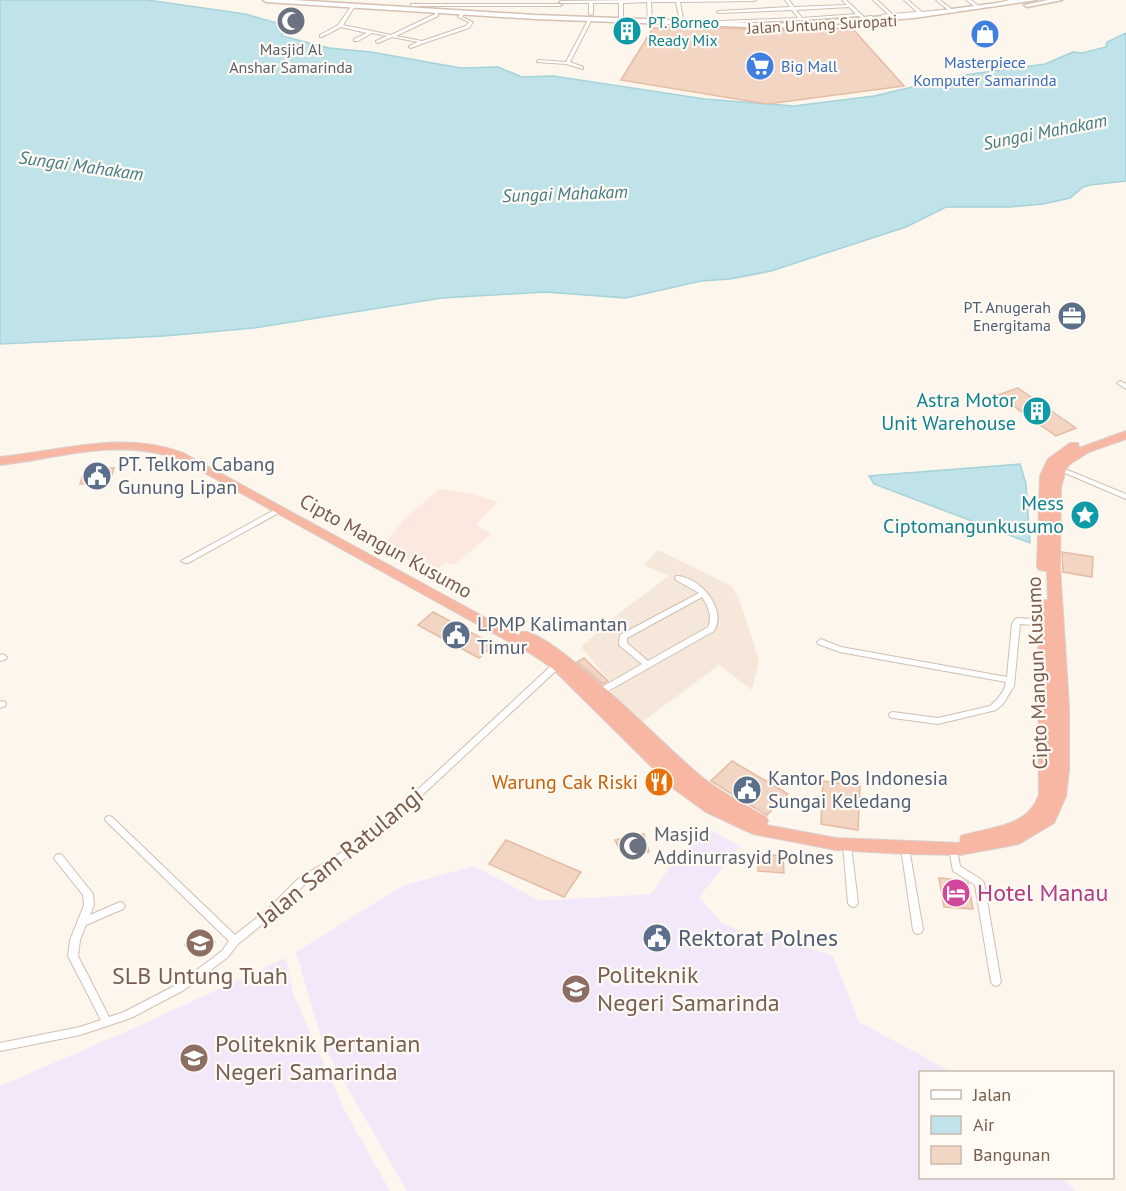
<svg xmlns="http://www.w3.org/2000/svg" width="1126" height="1191" viewBox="0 0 1126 1191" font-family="'PT Sans',sans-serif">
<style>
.residential{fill:#f5e8da}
.commercial{fill:#fde8e0}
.education{fill:#f3e8fa}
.water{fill:#bfe3e8;stroke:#a5d3da;stroke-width:1.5}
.building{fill:#f3d5c3;stroke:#e6bba3;stroke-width:1.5}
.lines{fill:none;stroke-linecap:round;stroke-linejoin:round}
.street-casing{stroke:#d1beb0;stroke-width:2}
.secondary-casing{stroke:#d6c0b0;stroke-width:3}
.highway-casing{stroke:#dad1cd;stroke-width:2}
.street{fill:#fff;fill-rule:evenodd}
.secondary{fill:#fff;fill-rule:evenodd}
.highway{fill:#f7b7a3;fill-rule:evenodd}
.labels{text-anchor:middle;stroke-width:4.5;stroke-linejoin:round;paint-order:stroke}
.far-culture-label{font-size:16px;fill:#0d838f;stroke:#fffaf3;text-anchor:start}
.far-street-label{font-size:16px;fill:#7a5c4d;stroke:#fffaf3}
.far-worship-label{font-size:16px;fill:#5b616d;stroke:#fffaf3}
.far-shop-label{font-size:16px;fill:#366cbe;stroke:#fffaf3}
.far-service-label{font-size:16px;fill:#4e5e75;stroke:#fffaf3;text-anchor:end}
.far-water-label{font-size:18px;font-style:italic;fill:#437c86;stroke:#fffaf3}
.culture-label{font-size:20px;fill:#0d838f;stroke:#fffaf3;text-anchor:end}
.service-label{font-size:20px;fill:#4e5e75;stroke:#fffaf3;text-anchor:start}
.street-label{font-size:20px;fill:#7a5c4d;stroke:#fffaf3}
.food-label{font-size:20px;fill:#c56008;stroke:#fffaf3;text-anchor:end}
.worship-label{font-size:20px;fill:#5b616d;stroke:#fffaf3;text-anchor:start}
.near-street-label{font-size:24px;fill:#7a5c4d;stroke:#fffaf3}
.near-hotel-label{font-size:24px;fill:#b23c85;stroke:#fffaf3;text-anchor:start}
.near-service-label{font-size:24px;fill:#4e5e75;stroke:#fffaf3;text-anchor:start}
.near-education-label{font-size:24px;fill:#785e54;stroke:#fffaf3;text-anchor:start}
</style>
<rect width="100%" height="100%" fill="#fdf6ec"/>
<path class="residential" d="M658,550L732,586L739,599L759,660L752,690L719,665L642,722L611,694L613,685L581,647L618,614L669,576L644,565Z"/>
<path class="commercial" d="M439,489L469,493L498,502L476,525L491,534L454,565L446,562L434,573L382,546L405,519Z"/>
<g class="education">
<path d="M709,829L741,846L699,897L721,922L758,940L764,932L833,956L859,1022L952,1072H920V1178H1062L1076,1191H407L323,1045L296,952L402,886L474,866L540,901L651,894L678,855Z"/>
<path d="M286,958L294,996L345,1111L390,1191H0V1086L132,1029Z"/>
</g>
<g class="water">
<path d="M0,0H147L245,14L284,25L282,36L329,48L371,52L461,68L498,67L522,77L553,76L705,99L794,106L874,96L964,75L1045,64L1073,52L1082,53L1106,47L1107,42L1126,33V181L1090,185L1083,187L1070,198L1043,204L1009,207H946L906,227L771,271L730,279L701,281L626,298L545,292L442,298L254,328L164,336L0,344Z"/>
<path d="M1020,464L1026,484L1030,543L874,484L869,476Z"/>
</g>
<g class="building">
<path d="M670,26L774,30L852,28L904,86L767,104L621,80L653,28H670Z"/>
<path d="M1018,388L1076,428L1056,436L998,395Z"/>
<path d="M114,468L109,483L80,484L85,469Z"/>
<path d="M1062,552L1093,557L1092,577L1063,572Z"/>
<path d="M433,612L494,645L479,658L418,625Z"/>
<path d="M584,658L608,681L603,684L577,662Z"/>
<path d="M732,761L788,794L767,815L743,801L711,781Z"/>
<path d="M823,781L860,786L858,830L821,824Z"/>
<path d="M644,834L649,852L623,856L615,840Z"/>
<path d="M506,840L581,872L564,897L489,864Z"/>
<path d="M758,854L783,856L784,873L758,871Z"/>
<path d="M939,878L962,880L968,883L973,909L944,907Z"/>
<path d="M209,932L215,942L191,954L185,945Z"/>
</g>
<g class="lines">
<g class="street-casing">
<g id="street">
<path d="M637,0H756L754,1L680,2L683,19L692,20L693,21L691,22L680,21L676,2H651L652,22L650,23L648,22L647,2L623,3V20L621,21L619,20V3H593V14L591,15L589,14V3H561L559,2L561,1Z"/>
<path d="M785,0H789L794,7L847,5L842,0H846L864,17L871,16L873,17L863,19L859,16L801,20L721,23L719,22L721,21L798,18L792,10L719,13L717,12L719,11L790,7ZM849,7L856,14L802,18L796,10Z"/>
<path d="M873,0H877L892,14L917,12L904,0H908L922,12L943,10L945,11L943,12L924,14L922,15L920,14L883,17L881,16L882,15L888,14Z"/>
<path d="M936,0H940L955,12L952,13Z"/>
<path d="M966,0H971L981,8L978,9Z"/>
<path d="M1010,0H1020L999,4L997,3Z"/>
<path d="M412,4H560L562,5L560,6H411V4Z"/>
<path d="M352,5L355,6L343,25L391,35L435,14L436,10H438V16L396,36L422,41L466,26L469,22L458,17L462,11L465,12L462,17L473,22L469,28L424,43L411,48L409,47V46L418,42L392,37L378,43L376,42V41L387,36L372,33L358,41H354V39L367,33L341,27L322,37H320V35L338,25Z"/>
<path d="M588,20L591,21L570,62L583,67V69L566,64L537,62V61L539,60L566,62Z"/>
<path d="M1120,381L1126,384V389L1117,383Z"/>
<path d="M1060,467L1126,494V499L1058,470L1057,469Z"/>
<path d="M278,508H280L284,510L188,563H185L181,561Z"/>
<path d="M676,576C699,576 728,609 714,631L601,695H595L594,693L595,691L642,664L620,646L619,644L620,635L699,593L676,580L675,578ZM702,597C708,606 713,617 708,627L648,661L627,643V638Z"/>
<path d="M1018,618L1046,620L1050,623L1046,626L1020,624L1014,686L1003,704L996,710L938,724L893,718L890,717L889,715L890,713L893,712L938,718L990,706C997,700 1005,691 1006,682L840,652L818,644L817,642L821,639L841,647L1007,677L1012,624L1015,619Z"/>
<path d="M3,654L7,657L6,659L0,661V655Z"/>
<path d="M557,662L561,665L560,667L374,840L304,885L275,914L238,944L228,957L184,990L131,1018L80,1035L0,1051V1043L80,1027L101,1020L68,956L70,940L84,905L83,895L56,861L54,858L56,855L59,854L62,855L93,894L94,905L90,915L120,902L123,903L125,906L123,909L86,925L80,940L78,956L109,1017L124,1012L178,984L222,951L229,941L106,821L105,819L106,817L109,816L112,817L235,935L269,908L298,879L368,836L554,663Z"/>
<path d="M2,701L5,702L6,704L5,706L0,708V702Z"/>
<path d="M847,841L850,843L851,845L858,903L856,906L853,907L850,906L848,903L843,845L844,843Z"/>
<path d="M905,844L908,846L909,848L923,930L921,933L918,934L915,933L913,930L901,848L902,846Z"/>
<path d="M953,845L956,847L957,849L960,866L982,880L984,883L1001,982L999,985L996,986L993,985L991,982L975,885L953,871L949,849L950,847Z"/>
</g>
</g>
<g class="secondary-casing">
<g id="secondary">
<path d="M263,0H293L535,15L774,24L914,14L1020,0H1036L914,18L774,28L535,19L266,2Z"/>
<path d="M1048,0H1062L1027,7L1024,5Z"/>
</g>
</g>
<g class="highway-casing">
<path id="highway" d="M1126,431V439L1089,452L1070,464L1066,469L1061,487L1060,567L1069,707V770L1066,796L1054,823L1019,844L960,855L905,854L836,850L753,834L706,812L674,789L552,668L533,655L203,472C190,465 178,458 165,455C111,440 54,459 0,465V457C61,451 124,430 183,453L519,636L521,632C548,624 674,756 703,778C723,793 744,805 766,817L768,821L766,825L836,838L960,843L961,836C991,826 1026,829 1039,795L1038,604L1040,601L1048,600L1047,571L1039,570L1037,567L1040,476L1048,459L1070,443H1078L1079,448Z"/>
</g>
<use href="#street" class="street"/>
<use href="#secondary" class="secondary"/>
<use href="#highway" class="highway"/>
</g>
<defs>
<g id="mosque-disc" transform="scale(1.5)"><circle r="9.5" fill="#6b7280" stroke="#fffaf3"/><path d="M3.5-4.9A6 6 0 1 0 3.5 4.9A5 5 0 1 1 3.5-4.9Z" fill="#fff"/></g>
<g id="building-disc" transform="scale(1.5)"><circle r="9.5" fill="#0f9aa8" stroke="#fffaf3"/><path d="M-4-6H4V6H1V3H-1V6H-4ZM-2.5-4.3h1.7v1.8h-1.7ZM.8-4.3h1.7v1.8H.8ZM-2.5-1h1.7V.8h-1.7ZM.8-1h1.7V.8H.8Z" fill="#fff"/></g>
<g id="shop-disc" transform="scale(1.5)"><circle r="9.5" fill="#3f7fe0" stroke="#fffaf3"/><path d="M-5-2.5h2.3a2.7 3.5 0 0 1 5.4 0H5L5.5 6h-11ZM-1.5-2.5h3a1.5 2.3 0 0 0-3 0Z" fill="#fff"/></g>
<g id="supermarket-disc" transform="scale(1.5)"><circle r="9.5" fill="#3f7fe0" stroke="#fffaf3"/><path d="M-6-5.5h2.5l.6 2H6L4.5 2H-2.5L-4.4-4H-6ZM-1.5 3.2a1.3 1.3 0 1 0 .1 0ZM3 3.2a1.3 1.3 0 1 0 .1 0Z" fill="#fff"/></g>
<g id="office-disc" transform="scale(1.5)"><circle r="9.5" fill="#5c6f8a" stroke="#fffaf3"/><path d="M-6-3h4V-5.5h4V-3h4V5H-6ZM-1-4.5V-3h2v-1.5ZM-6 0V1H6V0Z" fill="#fff"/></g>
<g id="civic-disc" transform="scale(1.5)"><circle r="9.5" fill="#5c6f8a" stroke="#fffaf3"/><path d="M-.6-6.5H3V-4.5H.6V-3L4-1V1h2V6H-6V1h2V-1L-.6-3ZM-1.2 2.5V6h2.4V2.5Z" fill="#fff"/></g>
<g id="sight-disc" transform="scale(1.5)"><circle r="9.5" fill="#0f9aa8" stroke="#fffaf3"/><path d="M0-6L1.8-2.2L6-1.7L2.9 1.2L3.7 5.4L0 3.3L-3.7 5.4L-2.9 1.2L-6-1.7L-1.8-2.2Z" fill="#fff"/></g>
<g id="restaurant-disc" transform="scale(1.5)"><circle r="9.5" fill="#e8710a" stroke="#fffaf3"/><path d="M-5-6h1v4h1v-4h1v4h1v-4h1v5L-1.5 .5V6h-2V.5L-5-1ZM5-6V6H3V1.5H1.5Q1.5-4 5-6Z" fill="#fff"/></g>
<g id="hotel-disc" transform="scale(1.5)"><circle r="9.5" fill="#d1479c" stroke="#fffaf3"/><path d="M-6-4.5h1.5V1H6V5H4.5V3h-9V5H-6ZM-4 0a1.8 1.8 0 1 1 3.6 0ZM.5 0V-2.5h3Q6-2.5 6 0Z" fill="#fff"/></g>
<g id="school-disc" transform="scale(1.5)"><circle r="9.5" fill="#8d6e63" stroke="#fffaf3"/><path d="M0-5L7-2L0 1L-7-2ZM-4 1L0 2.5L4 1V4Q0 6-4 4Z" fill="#fff"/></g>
<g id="university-disc" transform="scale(1.5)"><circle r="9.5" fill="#8d6e63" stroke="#fffaf3"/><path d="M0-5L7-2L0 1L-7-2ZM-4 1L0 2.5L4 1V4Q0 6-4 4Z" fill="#fff"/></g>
</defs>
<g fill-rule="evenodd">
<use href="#mosque-disc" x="291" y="21"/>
<use href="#building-disc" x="627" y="31"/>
<use href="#shop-disc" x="985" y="34"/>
<use href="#supermarket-disc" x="760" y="66"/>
<use href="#office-disc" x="1072" y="316"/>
<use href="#building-disc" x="1037" y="411"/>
<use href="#civic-disc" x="97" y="476"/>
<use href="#sight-disc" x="1085" y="515"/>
<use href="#civic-disc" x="456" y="635"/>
<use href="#restaurant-disc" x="659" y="782"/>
<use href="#civic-disc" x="747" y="790"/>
<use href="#mosque-disc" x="633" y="846"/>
<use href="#hotel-disc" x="956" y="893"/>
<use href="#civic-disc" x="657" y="938"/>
<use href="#school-disc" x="200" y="943"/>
<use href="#university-disc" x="576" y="989"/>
<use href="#university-disc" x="194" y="1058"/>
</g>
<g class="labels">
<g class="far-culture-label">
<text x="648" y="28">PT. Borneo<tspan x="648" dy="18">Ready Mix</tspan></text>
</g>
<g class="far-street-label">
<text transform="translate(822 24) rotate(-3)" y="6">Jalan Untung Suropati</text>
</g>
<g class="far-worship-label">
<text x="291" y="55">Masjid Al<tspan x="291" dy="18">Anshar Samarinda</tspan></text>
</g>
<g class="far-shop-label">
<text x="985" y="68">Masterpiece<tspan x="985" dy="18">Komputer Samarinda</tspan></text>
<text x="781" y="72" text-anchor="start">Big Mall</text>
</g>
<g class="far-service-label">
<text x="1051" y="313">PT. Anugerah<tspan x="1051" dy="18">Energitama</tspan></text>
</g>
<g class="far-water-label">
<text transform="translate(1045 132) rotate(-11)" y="6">Sungai Mahakam</text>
<text transform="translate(81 166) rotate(8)" y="6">Sungai Mahakam</text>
<text transform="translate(565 194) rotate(-2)" y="6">Sungai Mahakam</text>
</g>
<g class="culture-label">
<text x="1016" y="407">Astra Motor<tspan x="1016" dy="23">Unit Warehouse</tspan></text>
<text x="1064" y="510">Mess<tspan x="1064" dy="23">Ciptomangunkusumo</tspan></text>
</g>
<g class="service-label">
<text x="118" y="471">PT. Telkom Cabang<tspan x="118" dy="23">Gunung Lipan</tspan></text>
<text x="477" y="631">LPMP Kalimantan<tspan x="477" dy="23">Timur</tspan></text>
<text x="768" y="785">Kantor Pos Indonesia<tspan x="768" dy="23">Sungai Keledang</tspan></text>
</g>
<g class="street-label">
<text transform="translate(386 546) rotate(29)" y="7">Cipto Mangun Kusumo</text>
<text transform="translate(1037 673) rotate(-92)" y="7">Cipto Mangun Kusumo</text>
</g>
<g class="food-label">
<text x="638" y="789">Warung Cak Riski</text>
</g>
<g class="worship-label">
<text x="654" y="841">Masjid<tspan x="654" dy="23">Addinurrasyid Polnes</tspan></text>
</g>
<g class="near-street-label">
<text transform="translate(340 857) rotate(-39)" y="8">Jalan Sam Ratulangi</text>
</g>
<g class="near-hotel-label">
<text x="977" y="901">Hotel Manau</text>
</g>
<g class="near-service-label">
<text x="678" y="946">Rektorat Polnes</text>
</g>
<g class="near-education-label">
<text x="597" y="983">Politeknik<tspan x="597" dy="28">Negeri Samarinda</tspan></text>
<text x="200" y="984" text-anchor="middle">SLB Untung Tuah</text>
<text x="215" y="1052">Politeknik Pertanian<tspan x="215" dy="28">Negeri Samarinda</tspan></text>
</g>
</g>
<rect x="919" y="1071" width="195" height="108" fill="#fffaf3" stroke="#cabbb1" stroke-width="1.5"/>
<rect x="931" y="1090" width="30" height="9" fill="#ffffff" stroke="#cabbb1" stroke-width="1.5"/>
<text x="973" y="1101" font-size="18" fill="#7a5c4d">Jalan</text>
<rect x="931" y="1116" width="30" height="18" fill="#bfe3e8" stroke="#cabbb1" stroke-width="1.5"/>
<text x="973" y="1131" font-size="18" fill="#7a5c4d">Air</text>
<rect x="931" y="1146" width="30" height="18" fill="#f3d5c3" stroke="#cabbb1" stroke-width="1.5"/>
<text x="973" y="1161" font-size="18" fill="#7a5c4d">Bangunan</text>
</svg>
